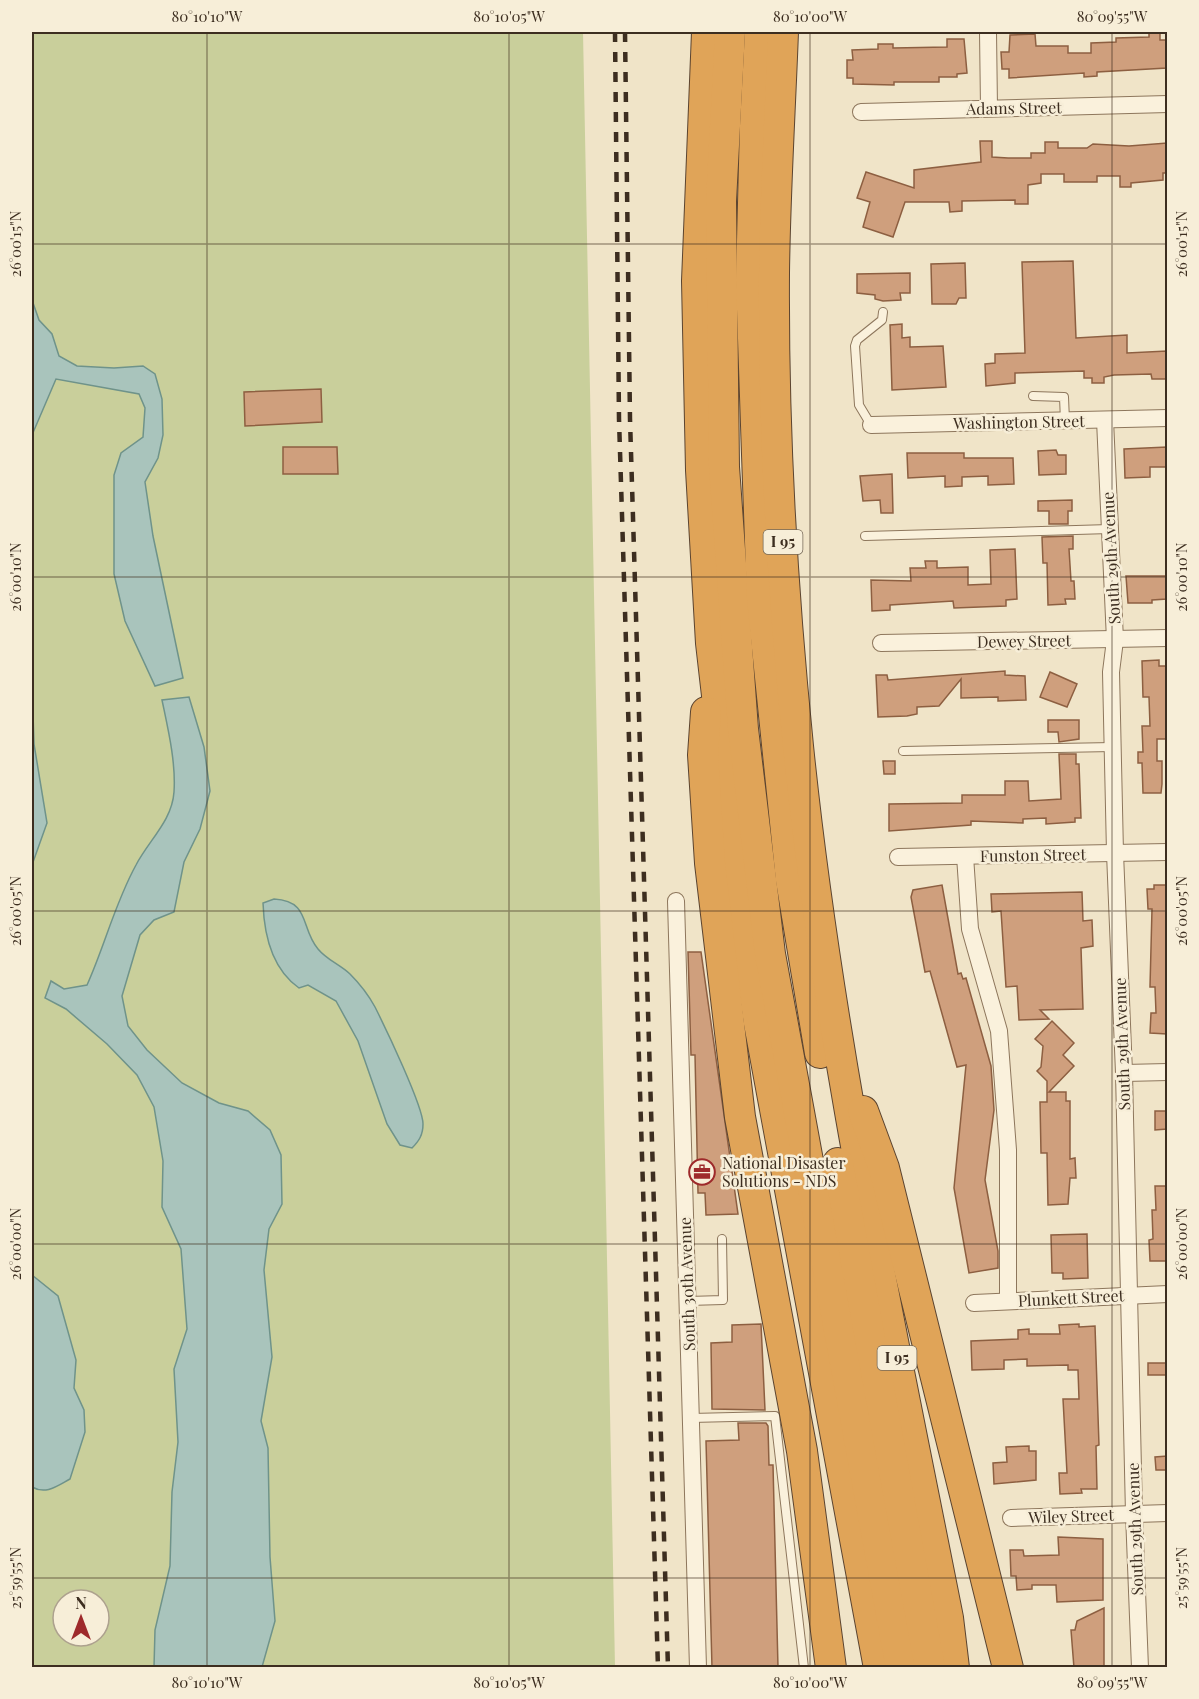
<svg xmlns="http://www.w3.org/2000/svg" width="1199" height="1699" viewBox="0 0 1199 1699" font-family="'Playfair Display',serif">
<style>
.green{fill:#c9cf9b;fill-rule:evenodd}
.water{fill:#a9c4bc;stroke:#6f938a;stroke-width:1.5}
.building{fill:#cf9f7d;stroke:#8d5f41;stroke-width:1.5}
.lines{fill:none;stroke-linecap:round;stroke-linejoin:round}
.service-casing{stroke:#8d765c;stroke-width:10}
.minor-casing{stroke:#8d765c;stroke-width:18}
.motorway-casing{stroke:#5b4430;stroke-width:32}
.service{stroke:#faf1dc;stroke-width:8}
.minor{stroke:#faf1dc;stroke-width:16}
.motorway{stroke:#e0a458;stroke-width:30}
.rail{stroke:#3d2e20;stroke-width:4.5;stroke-dasharray:10 10;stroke-linecap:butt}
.ticks{fill:none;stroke:#3d2e20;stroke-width:1.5;stroke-opacity:0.45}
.labels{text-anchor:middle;stroke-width:5;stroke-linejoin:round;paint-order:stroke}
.shield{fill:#f7eed8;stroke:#756857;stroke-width:1.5}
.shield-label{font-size:15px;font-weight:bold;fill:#3d2e20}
.street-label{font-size:16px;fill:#3d2e20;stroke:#f7eed8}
.poi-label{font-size:16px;fill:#3d2e20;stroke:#f7eed8;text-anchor:start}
.neatline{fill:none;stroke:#3d2e20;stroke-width:2}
.ticks-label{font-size:15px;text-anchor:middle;fill:#3d2e20}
</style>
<rect width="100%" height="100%" fill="#f0e4c8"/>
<path class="green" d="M32,32H583L615,1667L32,1668ZM63,1600H99V1636H63Z"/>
<g class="water">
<path d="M32,300L39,320L52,334L59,356L77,366L114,368L143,366L155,374L162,399L163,435L158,458L145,482L153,536L183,678L155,686L125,621L114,574V475L121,453L143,437L145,408L139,394L56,379L32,435Z"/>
<path d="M32,684L34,744L47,823L32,865Z"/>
<path d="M189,697L204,747L210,791L200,829L184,862L174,912L154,920L140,935L122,996L128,1026L147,1050L182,1083L219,1103L248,1111L270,1130L281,1155L282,1204L269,1229L264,1270L272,1357L261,1421L268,1448L270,1557L275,1621L262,1667H154L155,1630L170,1566L172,1492L178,1442L174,1369L187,1329L181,1249L162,1207L163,1161L154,1107L137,1075L107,1044L66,1009L45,998L51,981L64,989L87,985C105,945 115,903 136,865C149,840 172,821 174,792C176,762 168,729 162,700Z"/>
<path d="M274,899C311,901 300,928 318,949C327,960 339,964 350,974C358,982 369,996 375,1007C385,1027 423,1106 423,1124C423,1135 419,1141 412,1148L400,1145L387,1124L358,1041L336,1001L308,985L299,988C272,969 264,934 263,903Z"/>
<path d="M32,1275L58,1296L76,1360L74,1388L84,1410L85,1432L70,1479C57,1486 46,1495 32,1487Z"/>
</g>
<g class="building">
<path d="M1149,32H1160V40H1167V68L1097,72V76L1084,77V73L1009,78V69H1002L1001,52H1009L1010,35L1035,34L1036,46H1068V53H1091V43L1116,42V38L1149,37Z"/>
<path d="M947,39H964L967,73L957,74V77H939V82H894V85L853,84V78H847V60H853L852,50L878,49V44H893V48L947,47Z"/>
<path d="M980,141H992V157L1008,158H1031V153H1045V142H1058V148H1087L1093,144L1129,146L1167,143V173H1163V180L1131,183V187H1120V176H1097V182H1064V174H1041V183L1028,185V204H1015V200L962,201V211L950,212L949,202H905L893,237L863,227L870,202L857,198L866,172L914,188V170L981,162Z"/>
<path d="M1073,261L1076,338L1127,335V353L1167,351V379H1152L1151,374L1114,375L1104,377V383H1092V378H1084V371L1015,373V383L986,386L985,364L995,363V354L1025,353L1022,262Z"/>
<path d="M965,263L966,298H959L956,304H932L931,264Z"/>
<path d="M910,273V293H900L901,300L883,301L875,299V295L857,293V274Z"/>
<path d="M902,324V338L910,337V347L943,346L946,387L892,390L890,325Z"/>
<path d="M321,389L322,422L245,426L244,392Z"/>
<path d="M283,447H337L338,474H283Z"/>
<path d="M1167,447V467H1150V477L1125,478L1124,449Z"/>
<path d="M1056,450L1058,455H1066V474L1039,475L1038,451Z"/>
<path d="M907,453H964V458H1013L1014,484L988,485V476L962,477V486L945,487V476L908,478Z"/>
<path d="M892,474L893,513H881L880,500L863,501L860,476Z"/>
<path d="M1072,500V511H1068V524H1049V511H1038V501Z"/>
<path d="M1073,536V549H1069L1071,581H1074L1075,599H1065L1066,604L1048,605L1047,563H1043L1042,537Z"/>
<path d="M1015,549L1017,599L1006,600V606L954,608L953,601L890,605V610L872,611L871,580L911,581L910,568H926L925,561H937V568L968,567V585L991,584L990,550Z"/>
<path d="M1126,576H1167V599L1152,600V603H1128Z"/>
<path d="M1159,660V666H1167V739H1157V761H1162V784L1161,793H1143L1142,763H1138V752H1143L1142,726H1150L1149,697H1143L1142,661Z"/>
<path d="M1005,671V675L1025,676L1026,700L998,701V697L961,698V679L939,706L917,707V714L907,716L878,717L876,675H887L888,680Z"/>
<path d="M1050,672L1077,684L1067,707L1040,697Z"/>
<path d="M1048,720H1079V739L1059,742L1058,732H1048Z"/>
<path d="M1059,754H1076V764H1079L1081,818H1075V822L1046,824V818L1023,819V823L971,821V825L889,831V804L962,803V795H1005V781H1028L1029,801L1061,799Z"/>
<path d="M883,761H895V774H884Z"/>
<path d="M942,885L958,974L961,973L963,979L966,978L991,1066L994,1110L985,1180L998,1251V1268L969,1273L954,1188L966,1065L957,1067L930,971L925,972L911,897L913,890Z"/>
<path d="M1154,885H1166L1167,889V1034L1150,1033L1151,1013H1156L1155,987H1150L1152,909H1148L1147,889H1154Z"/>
<path d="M1082,892L1083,921L1092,920L1093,946L1081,948L1083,1009L1040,1010L1049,1019L1019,1020L1017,986L1006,987L1001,911L992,912L991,894Z"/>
<path d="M688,952H701L738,1214L706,1215L705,1193H698L695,1055H691Z"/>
<path d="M1052,1021L1074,1043L1063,1055L1074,1066L1049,1092H1066V1101H1070V1159L1075,1158L1076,1178H1070L1068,1204L1048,1205L1047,1153H1041L1040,1102H1047V1081L1037,1071L1041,1067L1043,1046L1035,1039Z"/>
<path d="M1155,1111H1167V1129L1155,1130Z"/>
<path d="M1155,1186H1167V1261H1150L1149,1240L1153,1239L1152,1210H1156Z"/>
<path d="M1087,1234L1088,1278L1063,1279V1273H1052L1051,1235Z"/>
<path d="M761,1324L765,1410L712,1409L711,1343L732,1342V1325Z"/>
<path d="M1079,1324V1327L1095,1326L1099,1445L1096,1446L1097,1489H1081L1082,1493L1060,1494L1059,1473H1067L1063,1399H1079L1078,1370H1068V1365L1027,1366V1359L1004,1360V1369L972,1370L971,1341L1018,1339V1330L1029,1329V1334H1060L1059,1325Z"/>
<rect x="1148" y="1363" width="19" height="12"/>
<path d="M738,1423H766L768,1426L769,1465H773L778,1667L712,1668L706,1441L739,1440Z"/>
<path d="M1029,1446V1451H1036V1480L994,1484L993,1463L1007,1462L1006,1447Z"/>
<path d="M1167,1456V1470H1156L1155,1457Z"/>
<path d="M1058,1537L1103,1539V1600L1057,1602L1056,1585H1032V1589L1017,1590L1016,1576H1011L1010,1550H1023L1024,1556L1059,1555Z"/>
<path d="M1104,1608V1666L1074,1668L1071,1630H1075L1077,1621Z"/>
</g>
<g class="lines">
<g class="service-casing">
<g id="service">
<path d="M1033,396L1064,397L1065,421"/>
<path d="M871,425L859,405L855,346L857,340L882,320L883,312"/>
<path d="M865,536L1110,529"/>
<path d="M903,751L1113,747"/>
<path d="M688,1301L723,1300L722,1239"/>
<path d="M691,1418L775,1416L804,1668"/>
</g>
</g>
<g class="minor-casing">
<g id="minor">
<path d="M988,32L989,108"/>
<path d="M861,112L1168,104"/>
<path d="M1105,420L1115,640L1111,672L1115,853L1124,1073L1134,1514L1140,1668"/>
<path d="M871,425L1168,418"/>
<path d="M881,643L1168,638"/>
<path d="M965,856L970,929L999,1031L1008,1150V1301"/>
<path d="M898,857L1168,852"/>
<path d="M676,901L698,1668"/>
<path d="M1124,1073L1168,1072"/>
<path d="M974,1303L1168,1294"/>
<path d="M1011,1518L1168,1513"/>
</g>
</g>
<g class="motorway-casing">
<g id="motorway">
<path d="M707,32L697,281L701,470L711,643L737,870L759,1023L879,1668"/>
<path d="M730,32L721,201L724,467L743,729L770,954L901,1668"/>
<path d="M760,32L755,126L751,280L762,599L791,880L820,1053"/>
<path d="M783,32C780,112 775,192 774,273C773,430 782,589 798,746C828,1040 891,1329 948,1618L954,1668"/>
<path d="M706,712L703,755L710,863L740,1117L802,1451L831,1668"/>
<path d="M863,1111L884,1168L1008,1668"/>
<path d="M838,1163L930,1668"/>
</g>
</g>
<use href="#service" class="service"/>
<use href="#minor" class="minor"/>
<use href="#motorway" class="motorway"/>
<g class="rail">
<path d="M615,32L619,419L658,1668"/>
<path d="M625,32L630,419L668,1668"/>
</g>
</g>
<path class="ticks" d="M207,32V1668M509,32V1668M810,32V1668M1112,32V1668M32,244H1168M32,577H1168M32,911H1168M32,1244H1168M32,1578H1168"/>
<defs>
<g id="office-ring" transform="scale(1.35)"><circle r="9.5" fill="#f7eed8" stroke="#9e2a2b" stroke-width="1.5"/><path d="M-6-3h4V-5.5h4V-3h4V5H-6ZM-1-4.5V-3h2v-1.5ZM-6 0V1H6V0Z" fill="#9e2a2b"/></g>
</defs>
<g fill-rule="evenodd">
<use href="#office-ring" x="702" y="1172"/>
</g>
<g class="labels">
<g class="shield">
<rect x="763.5" y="530" width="39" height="24" rx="4.5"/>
<rect x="877.5" y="1346" width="39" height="24" rx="4.5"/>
</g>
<g class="shield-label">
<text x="783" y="547">I 95</text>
<text x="897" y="1363">I 95</text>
</g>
<g class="street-label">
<text transform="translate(1014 108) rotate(-1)" y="6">Adams Street</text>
<text transform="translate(1019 422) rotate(-1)" y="6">Washington Street</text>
<text transform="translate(1111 558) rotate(-93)" y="6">South 29th Avenue</text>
<text transform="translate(1024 641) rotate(-1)" y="6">Dewey Street</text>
<text transform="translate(1033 855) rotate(-1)" y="6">Funston Street</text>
<text transform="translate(1122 1044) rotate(-92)" y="6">South 29th Avenue</text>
<text transform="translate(687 1284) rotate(-92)" y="6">South 30th Avenue</text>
<text transform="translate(1071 1298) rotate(-3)" y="6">Plunkett Street</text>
<text transform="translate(1071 1516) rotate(-2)" y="6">Wiley Street</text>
<text transform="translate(1135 1529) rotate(-92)" y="6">South 29th Avenue</text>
</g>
<g class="poi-label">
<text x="722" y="1169">National Disaster<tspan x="722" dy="18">Solutions - NDS</tspan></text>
</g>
</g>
<rect width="1199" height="1699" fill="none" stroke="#f7eed8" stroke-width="66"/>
<g transform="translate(81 1618)"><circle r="28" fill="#f7eed8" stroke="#ada18e" stroke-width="1.5"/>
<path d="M0-4.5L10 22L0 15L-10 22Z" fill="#9e2a2b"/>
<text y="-9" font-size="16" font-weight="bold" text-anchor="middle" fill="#3d2e20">N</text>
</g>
<rect x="33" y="33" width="1133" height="1633" class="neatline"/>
<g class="ticks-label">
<text x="207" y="22">80°10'10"W</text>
<text x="509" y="22">80°10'05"W</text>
<text x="810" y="22">80°10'00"W</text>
<text x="1112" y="22">80°09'55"W</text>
<text transform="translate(16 244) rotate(-90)" y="5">26°00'15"N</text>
<text transform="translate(1182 244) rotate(-90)" y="5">26°00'15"N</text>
<text transform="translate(16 577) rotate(-90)" y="5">26°00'10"N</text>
<text transform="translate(1182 577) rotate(-90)" y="5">26°00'10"N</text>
<text transform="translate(16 911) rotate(-90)" y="5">26°00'05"N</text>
<text transform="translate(1182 911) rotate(-90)" y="5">26°00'05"N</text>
<text transform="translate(16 1244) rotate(-90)" y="5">26°00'00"N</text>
<text transform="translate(1182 1244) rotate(-90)" y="5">26°00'00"N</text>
<text transform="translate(16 1578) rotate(-90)" y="5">25°59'55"N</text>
<text transform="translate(1182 1578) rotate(-90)" y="5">25°59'55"N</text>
<text x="207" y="1688">80°10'10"W</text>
<text x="509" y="1688">80°10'05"W</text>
<text x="810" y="1688">80°10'00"W</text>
<text x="1112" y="1688">80°09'55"W</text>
</g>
</svg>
